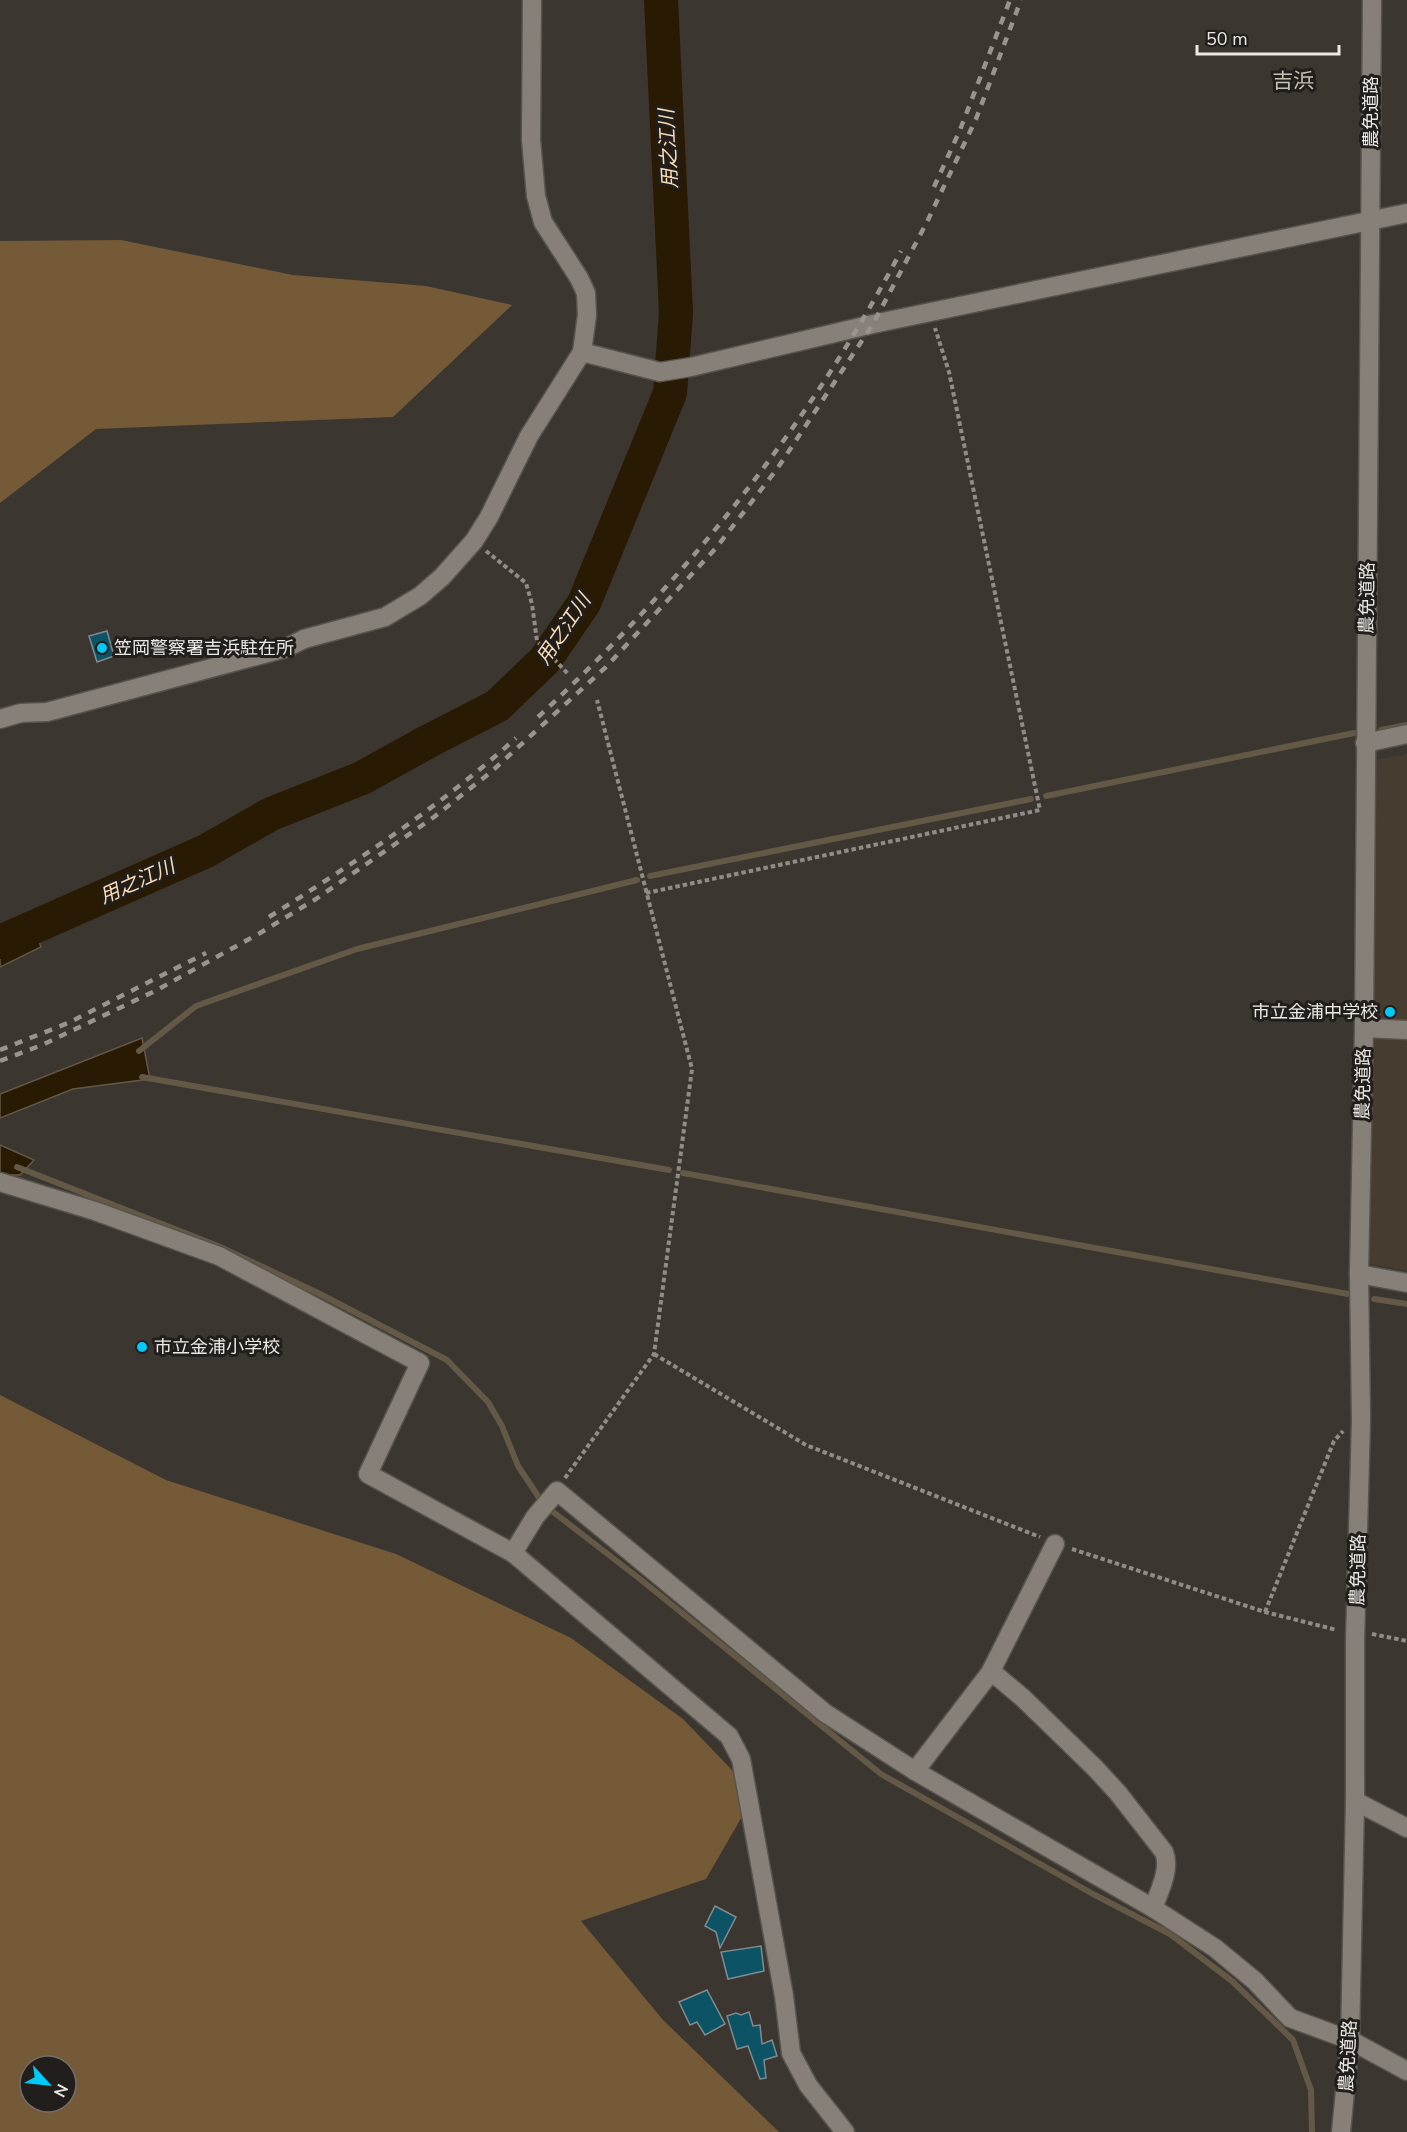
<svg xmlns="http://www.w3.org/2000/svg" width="1407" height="2132" viewBox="0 0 1407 2132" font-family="'Nunito Sans','Noto Sans JP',sans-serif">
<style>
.built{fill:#463c30}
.green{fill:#755a37;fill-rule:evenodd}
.water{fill:#291a04;stroke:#645847;stroke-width:1.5}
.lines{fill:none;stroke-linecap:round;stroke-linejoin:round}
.stream{stroke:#645847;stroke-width:6}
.river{stroke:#291a04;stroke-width:34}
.building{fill:#0d5366;stroke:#818b8f;stroke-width:1.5}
.minor-casing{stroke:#57534d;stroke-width:21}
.path{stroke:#918c87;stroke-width:4;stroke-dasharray:4.5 3;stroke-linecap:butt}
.minor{stroke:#868078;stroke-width:18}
.rail{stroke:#99948f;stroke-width:4.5;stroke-dasharray:8 8;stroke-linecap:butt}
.poi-dot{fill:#00cbf8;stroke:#211e1b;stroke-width:2}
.labels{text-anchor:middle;stroke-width:6;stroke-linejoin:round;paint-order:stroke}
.street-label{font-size:18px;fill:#ece8e4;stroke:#211e1b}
.poi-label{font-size:18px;fill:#ece8e4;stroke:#211e1b;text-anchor:start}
.water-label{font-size:20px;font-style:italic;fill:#fbddb6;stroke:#211e1b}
.quarter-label{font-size:21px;fill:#c5bfb6;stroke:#211e1b}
</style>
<rect width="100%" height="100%" fill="#3c3630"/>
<path class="built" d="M1407,754V1271L1370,1264L1375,760Z"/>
<g class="green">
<path d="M121,240L293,275L426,286L512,305L393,417L96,429L0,503V241Z"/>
<path d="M0,1395L166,1480L396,1554L571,1638L683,1719L755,1794L706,1879L581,1921L663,2020L779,2132H0ZM30,2066H66V2102H30Z"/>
</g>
<g class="water">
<path d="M28,914L41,947L0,967V926Z"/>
<path d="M142,1038L150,1079L73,1089L0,1118V1094Z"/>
<path d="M0,1145L34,1160L20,1175H0Z"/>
</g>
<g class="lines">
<g class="stream">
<path d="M1381,730L1407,725"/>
<path d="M1046,796L1354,733"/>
<path d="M650,876L1031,799"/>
<path d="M139,1051L196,1006L357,949L637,880"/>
<path d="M142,1077L669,1170"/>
<path d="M17,1167L218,1246L318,1293L447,1360L488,1402L502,1426L518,1466L542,1502"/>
<path d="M683,1173L1348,1294"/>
<path d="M1374,1299L1407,1304"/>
<path d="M552,1511L640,1579L881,1774L1093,1894L1170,1934L1232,1981L1293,2040L1311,2090L1312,2132"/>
</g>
<path class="river" d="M0,942L206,851L271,814L362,778L429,741L497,706L545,660L584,603L670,393L676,313L661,0"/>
</g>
<g class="building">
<path d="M107,631L114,656L97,662L89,636Z"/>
<path d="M715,1906L736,1917L720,1948L716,1932L705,1926Z"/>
<path d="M761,1946L764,1971L728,1979L721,1952Z"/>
<path d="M707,1990L725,2024L705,2035L697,2022L690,2025L679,2002Z"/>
<path d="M749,2012L753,2026L760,2025L762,2044L772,2040L777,2056L764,2060L766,2078L760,2079L748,2046L737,2049L727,2016L736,2013L741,2015Z"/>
</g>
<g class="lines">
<g class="minor-casing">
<g id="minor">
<path d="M582,352L660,372L691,367L873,324L1407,213"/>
<path d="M0,719L21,713L47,712L286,648L304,639L385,617L420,596L442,577L474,541L489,517L529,436L582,352L587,315L586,293L579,278L543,222L536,196L531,140L532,0"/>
<path d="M1365,743L1407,734"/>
<path d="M1364,1028L1407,1030"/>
<path d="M0,1182L95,1211L219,1256L420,1363L368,1474L513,1553L729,1736L741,1759L784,1996L791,2053L808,2085L845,2132"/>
<path d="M1359,1274L1407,1283"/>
<path d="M513,1553L535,1517L557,1491L825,1713L915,1771L1153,1908L1215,1948L1255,1981L1290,2018L1350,2040L1407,2071"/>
<path d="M990,1673L998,1677L1023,1698L1095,1768L1118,1793L1164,1852C1171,1869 1159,1892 1153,1908"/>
<path d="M915,1771L990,1673L1055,1544"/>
<path d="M1355,1801L1407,1828"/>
<path d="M1341,2132L1350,2040L1355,1801V1642L1361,1420L1359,1274L1364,1028L1372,0"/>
</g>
</g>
<g class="path">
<path d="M486,551L526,583L532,604L537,641L569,675"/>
<path d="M646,893L1040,810L949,372L935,328"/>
<path d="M654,1354L806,1445L1040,1537"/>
<path d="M565,1478L654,1354L692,1069L597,700"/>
<path d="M1072,1549L1265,1612L1337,1630"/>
<path d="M1265,1612L1334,1441L1343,1431"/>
<path d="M1372,1634L1407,1641"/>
</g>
<use href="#minor" class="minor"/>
<g class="rail">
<path d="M934,187L960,130L1010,0"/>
<path d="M538,717C684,582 808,427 901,251"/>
<path d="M269,917C354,863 441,806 516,738"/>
<path d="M0,1050L68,1023L206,953"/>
<path d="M0,1061L42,1045L157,990L260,933L316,899L434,817L491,772L606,667L716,548L777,469L873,324L927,222L976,119L1021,0"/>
</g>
</g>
<g class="poi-dot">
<circle cx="102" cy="648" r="6"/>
<circle cx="1390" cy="1012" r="6"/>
<circle cx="142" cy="1347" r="6"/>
</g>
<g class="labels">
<g class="street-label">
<text transform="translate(1371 112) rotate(-90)" y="6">農免道路</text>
<text transform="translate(1367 598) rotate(-89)" y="6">農免道路</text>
<text transform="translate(1363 1084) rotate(-89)" y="6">農免道路</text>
<text transform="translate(1358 1570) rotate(-89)" y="6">農免道路</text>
<text transform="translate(1348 2056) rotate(-87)" y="6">農免道路</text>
</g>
<g class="poi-label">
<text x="114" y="654">笠岡警察署吉浜駐在所</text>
<text x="1378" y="1018" text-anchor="end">市立金浦中学校</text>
<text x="154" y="1353">市立金浦小学校</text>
</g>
<g class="water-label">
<text transform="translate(668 149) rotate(-93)" y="7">用之江川</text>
<text transform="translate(563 629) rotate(-56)" y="7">用之江川</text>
<text transform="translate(137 881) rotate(-24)" y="7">用之江川</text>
</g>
<g class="quarter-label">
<text x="1293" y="88">吉浜</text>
</g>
</g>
<g transform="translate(48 2084) rotate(117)"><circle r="28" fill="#211e1b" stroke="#726f6b" stroke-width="1.5"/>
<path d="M0-4.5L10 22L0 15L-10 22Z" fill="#00cbf8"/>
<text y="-9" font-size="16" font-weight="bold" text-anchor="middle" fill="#ece8e4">N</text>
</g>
<path d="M1197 45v9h142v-9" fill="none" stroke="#ece8e4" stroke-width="3"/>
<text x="1206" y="45" font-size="18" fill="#ece8e4" stroke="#211e1b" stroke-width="4.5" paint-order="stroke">50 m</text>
</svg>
